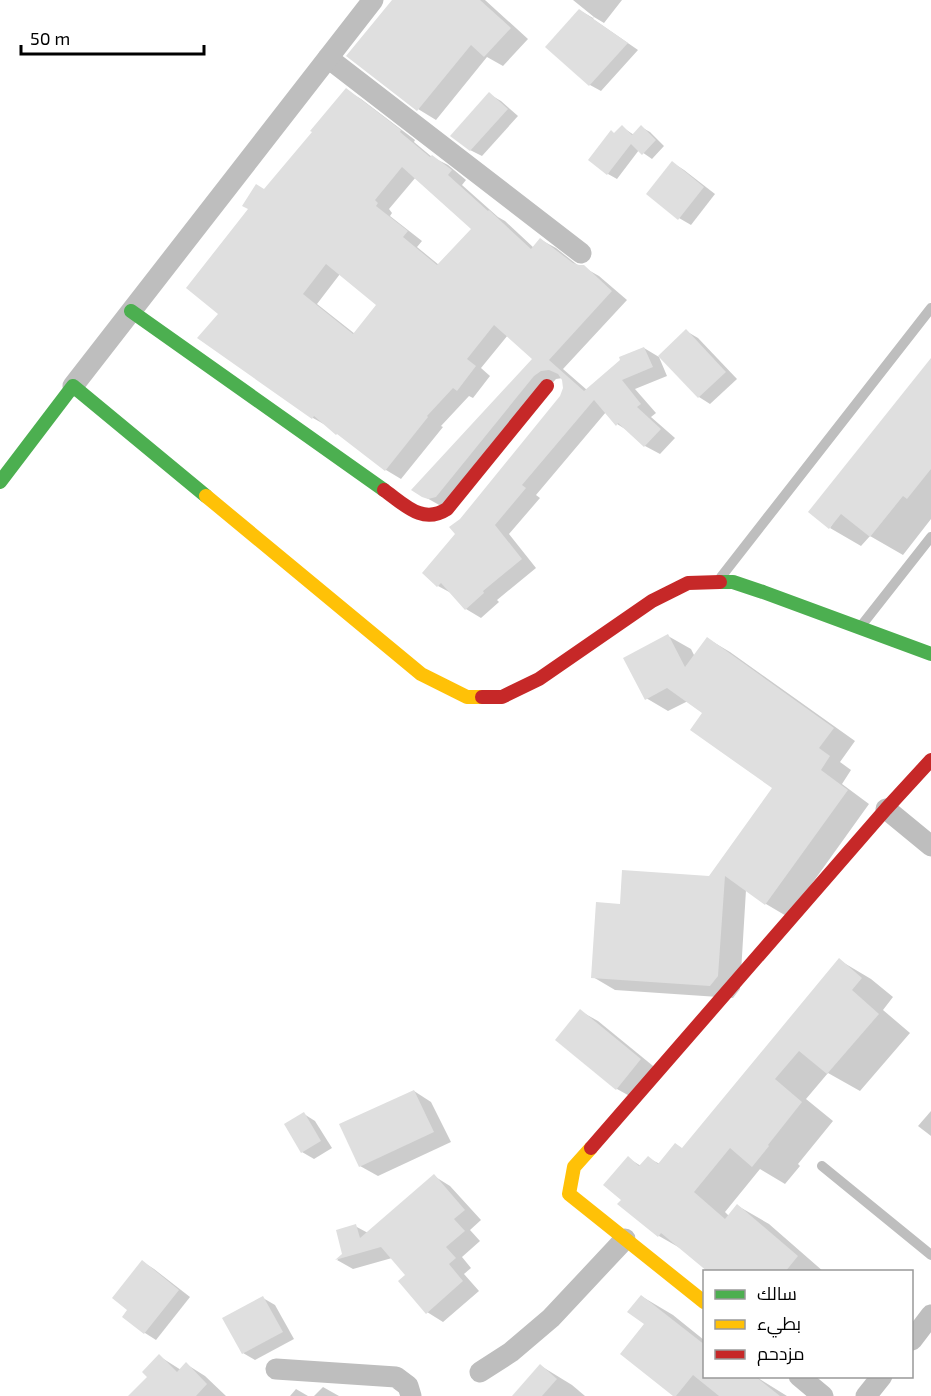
<svg xmlns="http://www.w3.org/2000/svg" width="931" height="1396" viewBox="0 0 931 1396" font-family="'Exo 2',Cairo,sans-serif">
<style>
.shadow{fill:#0003;fill-rule:evenodd}
.building{fill:#dfdfdf;fill-rule:evenodd}
.lines{fill:none;stroke-linecap:round;stroke-linejoin:round}
.lane{stroke:#bebebe;stroke-width:10}
.street{stroke:#bebebe;stroke-width:21}
.fast{stroke:#4caf50;stroke-width:14}
.slow{stroke:#ffc107;stroke-width:14}
.jam{stroke:#c62828;stroke-width:14}
</style>
<rect width="100%" height="100%" fill="#fff"/>
<g class="shadow">
<path d="M394,0H485L528,39L503,66L487,57L436,120L418,109Z"/>
<path d="M573,0H622L604,23L594,17L593,19L638,50L601,91L590,85L547,47L579,10L593,18L594,17Z"/>
<path d="M346,90L361,99L415,140L414,142L432,157L448,165L466,180L462,185L498,217L505,221L534,248L541,240L556,248L580,267H583L599,276L627,300L563,369L587,390L644,348L659,357L667,376L635,389L656,413L651,417L675,438L660,454L645,446L630,432L617,424L606,412L536,495L540,498L509,534L536,568L497,600L499,602L481,618L466,609L453,594L438,586L458,534L461,521L561,397L565,388L563,378L556,379L441,506L425,497L534,359L508,335L481,368L490,376L473,398L469,396L441,426L443,427L401,479L386,470L329,427L313,418L220,314L264,190L315,132ZM416,177L474,229L439,265L417,247L422,241L390,216L392,213L389,209ZM340,274L378,305L355,334L317,304Z"/>
<path d="M489,94L501,101L518,116L482,156L470,150Z"/>
<path d="M622,127L634,135L641,127L650,132L664,146L652,159L639,150L617,179L608,174L615,134Z"/>
<path d="M673,163L684,170L715,194L691,225L679,218Z"/>
<path d="M686,331L698,338L737,379L710,404L699,397Z"/>
<path d="M931,361V519L903,555L870,536L861,546L830,528Z"/>
<path d="M668,636L691,649L695,657L708,639L730,652L855,741L840,762L851,770L842,784L869,804L788,917L766,904L746,890L740,989L733,998L615,990L593,977L621,906L710,878L774,788L704,712L688,701L668,711L646,698Z"/>
<path d="M839,960L871,979L893,997L883,1010L910,1033L860,1091L828,1073L806,1099L833,1121L798,1164L800,1166L785,1184L760,1169L725,1212L729,1216L738,1206L769,1224L824,1272H710L687,1252L659,1236L623,1199L628,1158L641,1166L648,1158L660,1164L684,1149Z"/>
<path d="M580,1011L598,1021L658,1070L635,1099L617,1089L557,1040Z"/>
<path d="M414,1091L431,1102L451,1142L378,1176L360,1166Z"/>
<path d="M931,1111V1136L918,1126Z"/>
<path d="M304,1114L315,1121L332,1148L314,1159L302,1152Z"/>
<path d="M434,1176L450,1186L481,1220L470,1230L480,1241L462,1257L471,1268L464,1274L479,1291L443,1322L427,1312L407,1275L392,1258L353,1269L337,1260L344,1254L355,1226L368,1233Z"/>
<path d="M143,1262L154,1269L190,1297L156,1340L145,1333L129,1310Z"/>
<path d="M641,1296L673,1315L704,1340V1376H755L787,1396H675L646,1324Z"/>
<path d="M263,1298L275,1305L294,1339L255,1360L243,1353Z"/>
<path d="M159,1356L181,1370L186,1364L205,1376L226,1396H130L149,1377Z"/>
<path d="M541,1366L572,1385L585,1396H514Z"/>
<path d="M323,1387L339,1396H314Z"/>
<path d="M296,1389L308,1396H290Z"/>
</g>
<g class="building">
<path d="M392,0H480L511,28L484,57L471,45L417,111L346,56Z"/>
<path d="M579,9L628,43L589,86L545,47Z"/>
<path d="M346,88L401,130L400,132L430,157L432,155L452,170L448,175L488,211L489,210L531,249L540,238L573,263L579,265H584L612,291L549,360L584,391L620,360L619,357L644,347L653,367L622,380L641,404L637,407L661,429L644,447L618,423L616,426L594,400L522,485L526,488L495,525L522,559L483,591L484,593L465,610L441,583L437,587L422,573L455,534L449,527L460,519L560,396L563,388L562,380L558,374L549,370L541,371L534,376L436,497L428,499L422,497L411,490L532,359L494,325L467,359L476,366L457,391L453,388L427,416L428,417L385,471L337,434L336,435L314,416L312,419L197,338L218,314L186,288L248,209L242,206L256,184L264,189L312,132L310,131ZM402,167L471,229L437,265L403,237L408,231L376,206L378,203L375,200ZM326,264L376,305L353,334L303,294Z"/>
<path d="M489,92L508,109L470,151L450,136Z"/>
<path d="M622,125L632,135L641,125L656,140L642,155L631,144L607,175L588,160L611,130L614,133Z"/>
<path d="M672,161L704,187L678,220L646,194Z"/>
<path d="M686,329L726,372L698,398L658,356Z"/>
<path d="M931,358V469L907,499L903,496L870,537L841,514L829,529L808,512Z"/>
<path d="M668,634L685,667L707,637L834,728L819,748L830,756L821,770L848,790L765,905L725,876L718,976L710,986L591,978L596,902L620,904L622,870L709,876L772,788L690,730L702,713L667,688L645,700L623,658Z"/>
<path d="M839,958L862,978L852,990L879,1014L827,1074L799,1051L775,1079L802,1102L768,1145L769,1146L752,1167L730,1148L694,1192L725,1219L737,1204L798,1256L785,1272H708L661,1233L658,1237L617,1204L621,1200L603,1185L628,1156L639,1166L648,1156L658,1164L675,1143L682,1148Z"/>
<path d="M580,1009L641,1059L616,1090L555,1040Z"/>
<path d="M414,1090L434,1132L359,1167L339,1124Z"/>
<path d="M304,1112L321,1141L301,1153L284,1124Z"/>
<path d="M434,1174L465,1210L454,1219L465,1231L446,1247L456,1258L449,1264L463,1281L426,1314L398,1281L405,1275L381,1247L335,1260L342,1254L336,1230L356,1224L360,1238Z"/>
<path d="M142,1260L179,1290L144,1334L122,1317L127,1310L112,1298Z"/>
<path d="M641,1295L705,1345V1377H756L780,1396H719L693,1375L676,1396H673L620,1354L644,1324L627,1312Z"/>
<path d="M263,1296L283,1332L242,1354L222,1318Z"/>
<path d="M159,1354L177,1372L186,1362L207,1384L196,1396H128L147,1377L142,1372Z"/>
<path d="M540,1364L557,1379L542,1396H512Z"/>
</g>
<g class="lines">
<g class="lane">
<path d="M721,577L931,308"/>
<path d="M861,626L931,537"/>
<path d="M822,1166L931,1255"/>
</g>
<g class="street">
<path d="M328,58L581,253"/>
<path d="M73,386L373,0"/>
<path d="M886,809L931,846"/>
<path d="M912,1340L931,1315"/>
<path d="M276,1369L396,1377L408,1386L411,1396"/>
<path d="M480,1372L511,1352L551,1318L625,1239"/>
<path d="M799,1376L823,1396"/>
<path d="M866,1396L882,1376"/>
</g>
<g class="fast">
<path d="M131,311L384,490"/>
<path d="M0,482L73,386L206,496"/>
<path d="M720,582H733L763,592L931,654"/>
</g>
<g class="slow">
<path d="M206,496L421,674L467,697H482"/>
<path d="M591,1148L574,1167L569,1194L704,1302"/>
</g>
<g class="jam">
<path d="M384,490C404,504 422,525 447,509L547,386"/>
<path d="M482,697H502L539,679L652,601L688,583L720,582"/>
<path d="M591,1148L886,809L931,760"/>
</g>
</g>
<rect x="703" y="1270" width="210" height="108" fill="#ffffff" stroke="#999999" stroke-width="1.5"/>
<rect x="715" y="1290" width="30" height="9" fill="#4caf50" stroke="#999999" stroke-width="1.5"/>
<text x="757" y="1300" font-size="18" fill="#000000">سالك</text>
<rect x="715" y="1320" width="30" height="9" fill="#ffc107" stroke="#999999" stroke-width="1.5"/>
<text x="757" y="1330" font-size="18" fill="#000000">بطيء</text>
<rect x="715" y="1350" width="30" height="9" fill="#c62828" stroke="#999999" stroke-width="1.5"/>
<text x="757" y="1360" font-size="18" fill="#000000">مزدحم</text>
<path d="M21 45v9h183v-9" fill="none" stroke="#000000" stroke-width="3"/>
<text x="30" y="45" font-size="18" fill="#000000" stroke="#ffffff" stroke-width="4.5" paint-order="stroke">50 m</text>
</svg>
